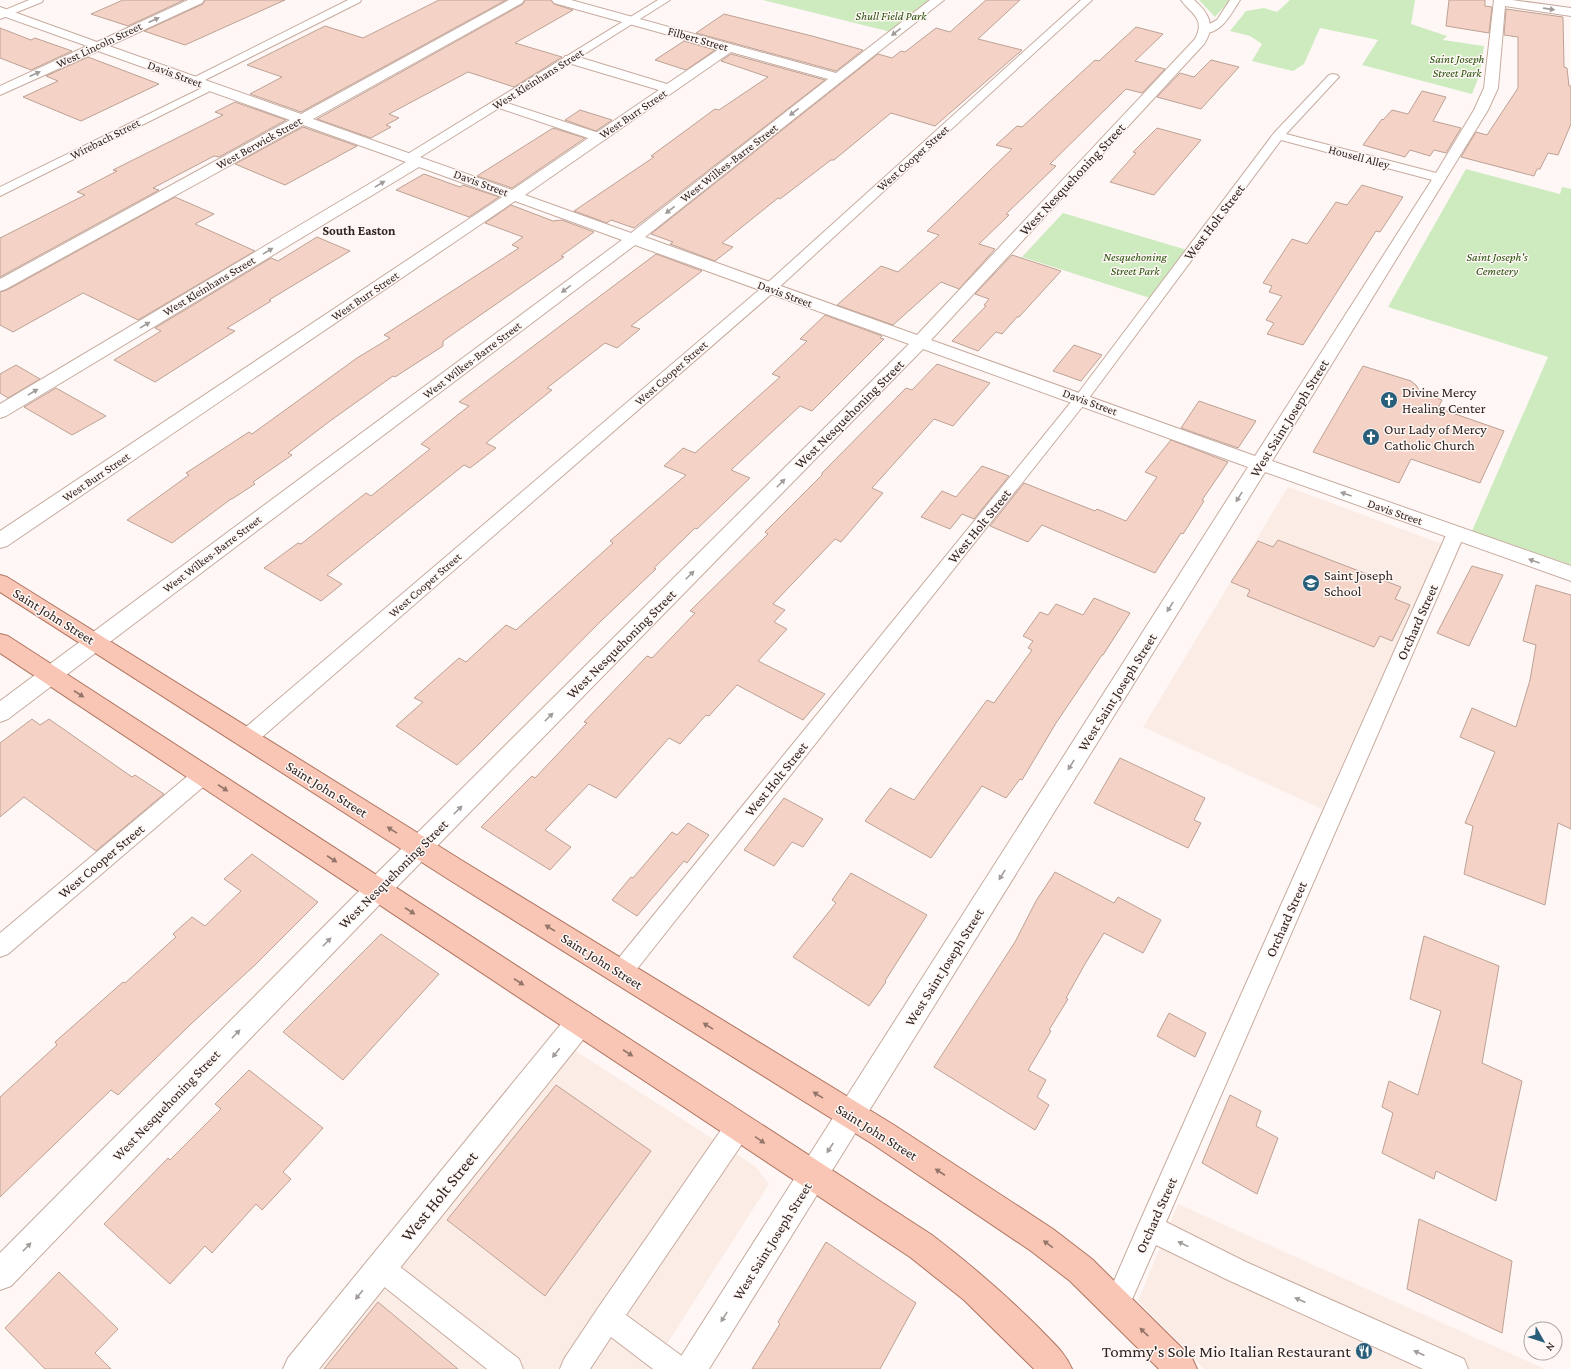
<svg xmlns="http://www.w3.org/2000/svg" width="1571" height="1369" viewBox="0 0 1571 1369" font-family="'Crimson Pro',serif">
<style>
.built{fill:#fcece6}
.green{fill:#ceebc0}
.building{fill:#f4d3c6;stroke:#bda195}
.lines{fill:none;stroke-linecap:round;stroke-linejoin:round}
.service-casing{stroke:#c8ab9f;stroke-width:2}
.minor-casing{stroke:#c8ab9f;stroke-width:2}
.primary-casing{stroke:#b07561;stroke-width:2}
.service{fill:#fff;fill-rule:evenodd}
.minor{fill:#fff;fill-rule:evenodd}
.primary{fill:#f9c6b5;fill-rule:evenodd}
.oneway{fill:#a19c9a}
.oneway2{fill:#94756a}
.labels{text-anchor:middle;stroke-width:3;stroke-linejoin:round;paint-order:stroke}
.far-park-label{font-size:12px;font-style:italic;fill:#274f09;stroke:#fef7f5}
.far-street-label{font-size:12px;fill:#2f241f;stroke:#fef7f5}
.far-neighbourhood-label{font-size:13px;font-weight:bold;fill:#2f241f;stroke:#fef7f5}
.street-label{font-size:14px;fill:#2f241f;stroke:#fef7f5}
.poi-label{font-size:14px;fill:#2f241f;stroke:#fef7f5;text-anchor:start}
.near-street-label{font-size:17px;fill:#2f241f;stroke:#fef7f5}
.near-poi-label{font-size:17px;fill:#2f241f;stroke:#fef7f5;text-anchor:end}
</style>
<rect width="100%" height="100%" fill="#fef7f5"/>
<g class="built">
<path d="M1288,487L1442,544L1322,809L1143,727Z"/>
<path d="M574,1050L755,1166L769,1184L651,1369H314Z"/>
<path d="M1178,1204L1545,1369H1204L1138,1301Z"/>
</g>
<g class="green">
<path d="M763,0H938L895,33Z"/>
<path d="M1199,0H1230L1215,17Z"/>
<path d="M1290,0H1415L1411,24L1447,36L1443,40L1484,46L1480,74L1472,94L1362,65L1378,40L1320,28L1304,64L1293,71L1252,61L1262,44L1250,36L1230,31L1246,11L1264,8L1277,12Z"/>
<path d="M1466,169L1560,194L1562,187L1571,189V565L1472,531L1548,357L1388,307Z"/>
<path d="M1063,213L1187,250L1150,298L1022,257Z"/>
</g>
<g class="building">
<path d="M123,0H184L128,26L91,14Z"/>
<path d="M205,0H285L185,45L144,31L203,4Z"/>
<path d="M439,0H506L301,112L250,94L282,77L247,65L325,26L363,38Z"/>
<path d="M525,0H551L554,4L573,10L515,43L562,57L514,87L468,72L389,114L399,118L386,125L391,127L371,138L317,119L523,4Z"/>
<path d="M986,0H1020L978,39L1022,50L935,126L891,113L834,160H831L780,199L778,198L722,243L733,247L715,261L670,244L673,242L651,234L878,54L892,58L901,51L905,52L936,28L950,32Z"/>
<path d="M1449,0H1485V6L1492,7L1489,33L1446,26Z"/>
<path d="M1506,9L1563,17L1564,67L1567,68L1569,86H1571V124L1558,155L1548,153L1540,169H1537L1534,176L1461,157L1476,132L1487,135L1518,88V37L1504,35Z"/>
<path d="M724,14L812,36L863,50L836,71L696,33Z"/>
<path d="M1136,27L1163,34L1135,61L1165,69L1142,93L1126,89L1050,164L1056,166L1006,214L1009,215L979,244L995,249L959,289L941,282L893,325L837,305L881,266L898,272L939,235L927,231L1012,149L996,145L1017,126L1022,127L1095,60L1099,61Z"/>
<path d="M0,28L31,40L35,38L72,51L31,70L0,58Z"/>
<path d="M684,41L715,50L686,70L655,60Z"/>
<path d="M731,54L825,80L634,228L611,220L607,223L574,211L654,157L651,156L715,109L719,110L768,77L721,61Z"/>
<path d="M88,57L159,84L81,121L23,97L58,81L46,76Z"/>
<path d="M1211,60L1239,67L1201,109L1157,97L1180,73L1194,77Z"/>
<path d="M1422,91L1446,97L1433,121L1461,128L1446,153L1434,150L1430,156L1410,150L1405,157L1363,145L1382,119L1383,120L1392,110L1408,114Z"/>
<path d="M235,102L286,120L219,157L214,156L153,188L159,190L0,277V238L85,195L77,192L117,171L113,170L223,115L215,112Z"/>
<path d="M580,110L612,120L596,131L565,120Z"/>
<path d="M303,127L357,146L285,185L235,164Z"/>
<path d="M553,128L585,138L512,188L477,176Z"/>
<path d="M1157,128L1201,140L1154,195L1110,182L1136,153L1133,152Z"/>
<path d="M424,174L460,187L463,185L499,197L469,217L396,190Z"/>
<path d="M1362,185L1403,197L1380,232L1376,231L1303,345L1267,334L1274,323L1266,320L1282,296L1269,292L1272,286L1263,283L1292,239L1307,244L1336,202L1347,205Z"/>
<path d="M175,197L214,214L195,224L255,251L138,320L83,293L13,332L0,325V292L7,290Z"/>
<path d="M511,205L553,221L562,220L594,232L561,256L564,257L443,341V346L395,377L393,376L330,421L288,453L292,455L253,482L255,484L232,499H231L172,543L127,520L189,475L186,473L249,432L252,434L357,358L390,338L384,335L519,248L512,245L523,237L485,223Z"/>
<path d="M317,237L350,251L269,300L271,301L227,328L235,331L155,382L114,360L161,331L155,328L271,258L278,261Z"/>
<path d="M656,254L702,271L631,326L640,329L617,348L605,343L547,388L552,390L486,443L496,448L470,468L464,465L327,575L342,584L321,601L264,568L298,543L301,544L366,493L371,496L430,449L421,444L469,406L459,402Z"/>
<path d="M1012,255L1061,271L1019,317H1017L1002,334L996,332L978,351L952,341L986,306L984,305L989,299L975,294Z"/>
<path d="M825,315L882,336L880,338L884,339L812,411L800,406L731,470L750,478L697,529L695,528L654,568L656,569L602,620L478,745L457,765L396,726L423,702L414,698L459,658L466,662L506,625L516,630L613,543L610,541L686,475L664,466L683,448L695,453L780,377L772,374L807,341L800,339Z"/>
<path d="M1074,345L1102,355L1081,381L1053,371Z"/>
<path d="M937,364L990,383L953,426L934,419L872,488L883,493L841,542L835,539L773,604L785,610L774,622L787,629L758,661L825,694L803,720L737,685L709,716L706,715L680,744L669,738L616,798L589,784L545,830L571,847L550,870L481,827L532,776L535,778L587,723L584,722L647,656L652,658L695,613L690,611L768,534L765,532L822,475V473L906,388L912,390Z"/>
<path d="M16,365L40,379L8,398L0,393V374Z"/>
<path d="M1363,366L1411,381L1416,385L1421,393L1442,400L1438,408L1504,431L1480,483L1411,459L1399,483L1313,452Z"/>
<path d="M56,388L106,416L72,435L24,407Z"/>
<path d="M1199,401L1256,421L1238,448L1181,428Z"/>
<path d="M1171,440L1228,462L1202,500L1204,501L1183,534L1181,533L1155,573L1042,525L1028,542L990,526L1024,483L1095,511L1097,509L1126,521L1157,477L1145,472Z"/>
<path d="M982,466L1009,476L974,519L962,514L950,529L921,517L942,491L956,497Z"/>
<path d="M1278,540L1401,587L1395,599L1410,605L1392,641L1380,636L1374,647L1247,596L1250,590L1231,582L1258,541L1273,547Z"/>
<path d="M1472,566L1503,575L1469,646L1437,633Z"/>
<path d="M1536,585L1571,595V829L1558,823L1545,905L1464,874L1473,826L1465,823L1495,752L1460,737L1472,708L1516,727L1530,680L1536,645L1523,641Z"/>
<path d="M1094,598L1130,613L1103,655H1102L1056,723L1022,780L1020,779L1006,798L982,786L931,858L865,821L890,788L914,800L987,700L994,703L1032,650L1028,648L1033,641L1023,636L1040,612L1048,615L1056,604L1083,615Z"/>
<path d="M32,719L40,725L49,719L132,777L135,775L164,794L96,851L24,797L0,817V743Z"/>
<path d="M1120,758L1205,798L1194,820L1201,823L1188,848L1094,803Z"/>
<path d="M784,798L823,819L803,847L792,842L774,866L744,850Z"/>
<path d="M688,823L709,835L687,863L684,861L637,916L612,900L631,877L633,878L672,832L677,835Z"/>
<path d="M252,854L318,902L255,965L191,1024L118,1095L111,1090L0,1197V1097L57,1045L55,1042L123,982L125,983L176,937L173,934L192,917L205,926L241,891L224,879Z"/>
<path d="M1055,872L1114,903L1118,897L1161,920L1143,953L1104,933L1085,964L1066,998L1068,999L1049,1030L1051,1031L1028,1070L1046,1080L1037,1097L1049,1105L1035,1130L934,1067L1015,942L1036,901Z"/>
<path d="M851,873L927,915L885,981L886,982L869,1006L793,957L836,903L832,900Z"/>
<path d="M381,934L439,974L343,1080L283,1032Z"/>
<path d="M1424,936L1499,966L1482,1063L1522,1081L1496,1201L1436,1171L1434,1179L1382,1153L1393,1113L1382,1107L1389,1081L1418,1095L1441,1011L1410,999Z"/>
<path d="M1169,1013L1206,1033L1195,1057L1157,1036Z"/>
<path d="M249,1070L323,1128L283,1172L291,1179L262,1210L256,1204L212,1253L205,1246L170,1284L104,1224L168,1158L170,1160L221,1109L215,1104Z"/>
<path d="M556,1085L651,1151L545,1296L447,1220Z"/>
<path d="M1230,1095L1261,1111L1256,1126L1278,1138L1257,1194L1202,1163Z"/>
<path d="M1419,1219L1512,1261L1502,1333L1407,1289Z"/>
<path d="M826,1242L916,1303L880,1369H752L780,1324L778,1322Z"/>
<path d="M59,1272L118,1329L95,1353L111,1369H45L5,1328Z"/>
<path d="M378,1302L458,1369H324Z"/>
</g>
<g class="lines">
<g class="service-casing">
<g id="service">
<path d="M29,0H43L42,2L0,19V12Z"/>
<path d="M348,0H361L360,2L199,83H191L189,81L191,79Z"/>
<path d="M658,0H670L507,103L602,134L604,137L602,140H594L499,108L414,161H406L404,158L406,155Z"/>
<path d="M1081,0H1092L775,291L254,744L247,746L240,744L237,738L240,732L765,285Z"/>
<path d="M1230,0H1240C1232,12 1220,37 1202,32L1201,30L1202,28L1217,20Z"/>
<path d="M1333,74L1337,75L1339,77L1337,79L1286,134L1444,175L1446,178L1444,181L1440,182L1281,140L1086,402L629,979L621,982L613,979L610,972L613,965L1076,396L1274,133L1329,75Z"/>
<path d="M210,84L214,85L216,87L214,89L0,196V187Z"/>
<path d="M1456,527L1462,529L1465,533L1166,1222L1246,1262L1464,1359L1468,1369H1423L1228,1280L1156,1245L1126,1313L1117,1317L1108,1313L1104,1304L1141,1219L1447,533L1450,529Z"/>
<path d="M203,767L210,769L213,775L210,781L8,954L0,957V933L196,769Z"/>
<path d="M739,1114L748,1117L751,1126L748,1135L626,1315L686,1359L690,1369H653L611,1337L590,1369H560L564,1359L598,1308L730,1117Z"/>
<path d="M381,1255L390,1259L519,1359L523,1369H487L372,1277L368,1268L372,1259Z"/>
</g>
</g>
<g class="minor-casing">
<g id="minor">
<path d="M188,0H204L202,3L109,46L301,114L509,0H524L522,3L313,119L512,190L659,90L565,62L564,59L565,56H575L667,84L719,49L554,3L552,0H571L836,73L930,0H944L645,237L917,335L1195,39C1206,18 1191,14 1181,0H1194C1209,13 1216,26 1204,44L931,340L1255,456L1433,178L1474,110L1484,88L1494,0H1512L1571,8V16L1505,6L1498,88L1488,110L1272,461L1571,566V581L1265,472L709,1369H675L680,1358L1248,467L923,349L387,897L11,1286L0,1290V1253L369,881L909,344L635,245L8,719L0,722V701L622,240L515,201L7,546L0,548V531L502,197L419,167L6,416L0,418V404L406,162L303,125L6,289L0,291V279L290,120L98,51L0,95V86L87,46L0,15V7L97,42ZM731,52L828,79L631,233L525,195Z"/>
<path d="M580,1009L590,1013L593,1022L590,1031L319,1369H283L288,1358L570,1013Z"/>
</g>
</g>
<g class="primary-casing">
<g id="primary">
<path d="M0,575L7,577L466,863L894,1125L1053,1229L1092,1259L1192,1358L1197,1369H1159L1070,1281L1031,1251L874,1145L448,879L0,592Z"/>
<path d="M0,634L8,636L932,1235C970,1264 1006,1295 1040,1329C1052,1342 1065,1352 1072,1369H1034L964,1300L910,1257L0,653Z"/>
</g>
</g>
<use href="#service" class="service"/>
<use href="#minor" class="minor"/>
<use href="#primary" class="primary"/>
</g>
<defs><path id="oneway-solid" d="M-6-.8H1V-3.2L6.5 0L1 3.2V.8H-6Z"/></defs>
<g class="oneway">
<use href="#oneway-solid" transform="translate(1549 9) rotate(8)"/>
<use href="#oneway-solid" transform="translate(154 20) rotate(-25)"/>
<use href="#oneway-solid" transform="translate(896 32) rotate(142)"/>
<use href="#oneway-solid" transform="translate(35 74) rotate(-24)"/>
<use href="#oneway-solid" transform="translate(794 112) rotate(142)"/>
<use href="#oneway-solid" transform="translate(380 184) rotate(-31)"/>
<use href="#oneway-solid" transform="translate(670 210) rotate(142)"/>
<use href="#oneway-solid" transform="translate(268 251) rotate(-31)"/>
<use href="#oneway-solid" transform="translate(566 289) rotate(143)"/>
<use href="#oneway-solid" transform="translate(145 325) rotate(-31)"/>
<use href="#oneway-solid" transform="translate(33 392) rotate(-31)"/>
<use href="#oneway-solid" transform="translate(781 483) rotate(-45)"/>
<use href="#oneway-solid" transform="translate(1346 494) rotate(-161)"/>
<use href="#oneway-solid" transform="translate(1239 497) rotate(122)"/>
<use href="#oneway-solid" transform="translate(1534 561) rotate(-160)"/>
<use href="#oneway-solid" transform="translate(690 575) rotate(-45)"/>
<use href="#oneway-solid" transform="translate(1170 607) rotate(122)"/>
<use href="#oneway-solid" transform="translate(549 717) rotate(-45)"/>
<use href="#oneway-solid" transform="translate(1071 765) rotate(122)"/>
<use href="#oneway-solid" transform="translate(458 810) rotate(-45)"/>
<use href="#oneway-solid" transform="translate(1002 875) rotate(122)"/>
<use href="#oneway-solid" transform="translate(327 942) rotate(-46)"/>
<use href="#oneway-solid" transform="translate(236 1034) rotate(-46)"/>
<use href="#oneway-solid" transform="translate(556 1053) rotate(129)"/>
<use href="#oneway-solid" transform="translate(830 1148) rotate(123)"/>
<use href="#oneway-solid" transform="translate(1183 1244) rotate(-154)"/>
<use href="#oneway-solid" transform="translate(27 1247) rotate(-46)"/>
<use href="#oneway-solid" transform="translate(359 1295) rotate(129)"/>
<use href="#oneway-solid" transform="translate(1300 1300) rotate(-156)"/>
<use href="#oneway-solid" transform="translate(724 1317) rotate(122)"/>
<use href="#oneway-solid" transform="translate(1419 1353) rotate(-156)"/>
</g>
<g class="oneway2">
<use href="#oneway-solid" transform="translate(79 694) rotate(33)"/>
<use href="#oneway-solid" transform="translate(223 788) rotate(33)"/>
<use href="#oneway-solid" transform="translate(392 830) rotate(-148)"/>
<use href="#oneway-solid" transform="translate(332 859) rotate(33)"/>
<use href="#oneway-solid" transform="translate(410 911) rotate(33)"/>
<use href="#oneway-solid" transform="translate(550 928) rotate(-148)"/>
<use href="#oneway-solid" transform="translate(519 982) rotate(33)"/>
<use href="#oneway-solid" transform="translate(708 1026) rotate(-148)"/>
<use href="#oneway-solid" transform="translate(628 1053) rotate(33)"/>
<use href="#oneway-solid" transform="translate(818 1095) rotate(-148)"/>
<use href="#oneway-solid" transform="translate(760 1140) rotate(34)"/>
<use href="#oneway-solid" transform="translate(940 1172) rotate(-147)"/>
<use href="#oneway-solid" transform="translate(1048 1244) rotate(-144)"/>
<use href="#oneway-solid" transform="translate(1144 1332) rotate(-136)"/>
</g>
<defs>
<g id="church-disc" transform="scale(0.9)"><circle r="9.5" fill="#295e7a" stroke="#fef7f5"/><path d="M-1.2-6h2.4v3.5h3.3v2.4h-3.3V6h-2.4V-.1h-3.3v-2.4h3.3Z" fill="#fff"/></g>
<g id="school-disc" transform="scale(0.9)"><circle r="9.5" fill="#295e7a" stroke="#fef7f5"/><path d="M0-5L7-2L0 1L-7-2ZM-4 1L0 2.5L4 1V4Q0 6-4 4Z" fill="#fff"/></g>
<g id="restaurant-disc" transform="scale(0.9)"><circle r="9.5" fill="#295e7a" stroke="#fef7f5"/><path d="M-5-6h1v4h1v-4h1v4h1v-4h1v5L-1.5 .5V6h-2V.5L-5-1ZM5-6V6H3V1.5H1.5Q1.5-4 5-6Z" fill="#fff"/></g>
</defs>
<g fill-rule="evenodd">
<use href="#church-disc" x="1389" y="400"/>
<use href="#church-disc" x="1371" y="437"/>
<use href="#school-disc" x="1311" y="583"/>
<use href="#restaurant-disc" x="1364" y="1351"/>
</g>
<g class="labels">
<g class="far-park-label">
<text x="891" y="20">Shull Field Park</text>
<text x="1457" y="63">Saint Joseph<tspan x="1457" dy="14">Street Park</tspan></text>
<text x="1135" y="261">Nesquehoning<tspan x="1135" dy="14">Street Park</tspan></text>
<text x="1497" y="261">Saint Joseph's<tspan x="1497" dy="14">Cemetery</tspan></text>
</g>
<g class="far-street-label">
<text transform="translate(698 39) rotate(16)" y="4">Filbert Street</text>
<text transform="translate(99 45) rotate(-25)" y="4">West Lincoln Street</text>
<text transform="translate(175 74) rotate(20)" y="4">Davis Street</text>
<text transform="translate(538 79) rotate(-32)" y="4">West Kleinhans Street</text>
<text transform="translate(633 114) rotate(-34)" y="4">West Burr Street</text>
<text transform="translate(105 139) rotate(-27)" y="4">Wirebach Street</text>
<text transform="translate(259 143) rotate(-29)" y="4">West Berwick Street</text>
<text transform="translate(1359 157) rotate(15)" y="4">Housell Alley</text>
<text transform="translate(913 158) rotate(-42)" y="4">West Cooper Street</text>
<text transform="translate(729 163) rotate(-38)" y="4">West Wilkes-Barre Street</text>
<text transform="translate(481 183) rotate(20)" y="4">Davis Street</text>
<text transform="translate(209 286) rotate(-31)" y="4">West Kleinhans Street</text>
<text transform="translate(785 294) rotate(20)" y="4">Davis Street</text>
<text transform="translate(365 296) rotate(-34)" y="4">West Burr Street</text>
<text transform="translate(472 360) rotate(-37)" y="4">West Wilkes-Barre Street</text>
<text transform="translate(671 373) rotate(-41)" y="4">West Cooper Street</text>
<text transform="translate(1090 402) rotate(20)" y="4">Davis Street</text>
<text transform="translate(96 477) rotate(-34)" y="4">West Burr Street</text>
<text transform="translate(1395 512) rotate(19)" y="4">Davis Street</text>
<text transform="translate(212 554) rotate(-37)" y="4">West Wilkes-Barre Street</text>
<text transform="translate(425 585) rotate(-41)" y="4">West Cooper Street</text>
</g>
<g class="far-neighbourhood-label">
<text x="359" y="235">South Easton</text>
</g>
<g class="street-label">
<text transform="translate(1072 179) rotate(-47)" y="5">West Nesquehoning Street</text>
<text transform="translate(1214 222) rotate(-53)" y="5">West Holt Street</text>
<text transform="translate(849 414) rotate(-45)" y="5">West Nesquehoning Street</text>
<text transform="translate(1289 418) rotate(-58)" y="5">West Saint Joseph Street</text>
<text transform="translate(979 526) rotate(-51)" y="5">West Holt Street</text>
<text transform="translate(54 616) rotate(32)" y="5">Saint John Street</text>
<text transform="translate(1417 622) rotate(-66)" y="5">Orchard Street</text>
<text transform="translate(621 644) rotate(-45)" y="5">West Nesquehoning Street</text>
<text transform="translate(1117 692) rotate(-58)" y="5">West Saint Joseph Street</text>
<text transform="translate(776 779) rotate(-51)" y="5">West Holt Street</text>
<text transform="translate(327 789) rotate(32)" y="5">Saint John Street</text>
<text transform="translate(101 861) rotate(-40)" y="5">West Cooper Street</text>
<text transform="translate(393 874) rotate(-45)" y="5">West Nesquehoning Street</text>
<text transform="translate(1286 919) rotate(-66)" y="5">Orchard Street</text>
<text transform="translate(602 961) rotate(32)" y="5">Saint John Street</text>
<text transform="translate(944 967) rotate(-58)" y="5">West Saint Joseph Street</text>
<text transform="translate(166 1105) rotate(-46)" y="5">West Nesquehoning Street</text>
<text transform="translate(877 1132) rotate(32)" y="5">Saint John Street</text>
<text transform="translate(1156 1215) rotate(-66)" y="5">Orchard Street</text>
<text transform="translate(772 1241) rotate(-58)" y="5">West Saint Joseph Street</text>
</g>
<g class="poi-label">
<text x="1402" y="397">Divine Mercy<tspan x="1402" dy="16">Healing Center</tspan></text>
<text x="1384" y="434">Our Lady of Mercy<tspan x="1384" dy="16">Catholic Church</tspan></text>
<text x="1324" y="580">Saint Joseph<tspan x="1324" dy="16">School</tspan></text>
</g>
<g class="near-street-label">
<text transform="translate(439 1196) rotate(-51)" y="6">West Holt Street</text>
</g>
<g class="near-poi-label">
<text x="1351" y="1357">Tommy's Sole Mio Italian Restaurant</text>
</g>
</g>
<g transform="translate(1543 1341) rotate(129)"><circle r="19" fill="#fef7f5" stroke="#aba39f"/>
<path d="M0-3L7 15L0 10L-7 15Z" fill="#295e7a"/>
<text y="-6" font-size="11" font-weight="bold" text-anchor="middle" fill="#2f241f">N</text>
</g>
</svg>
